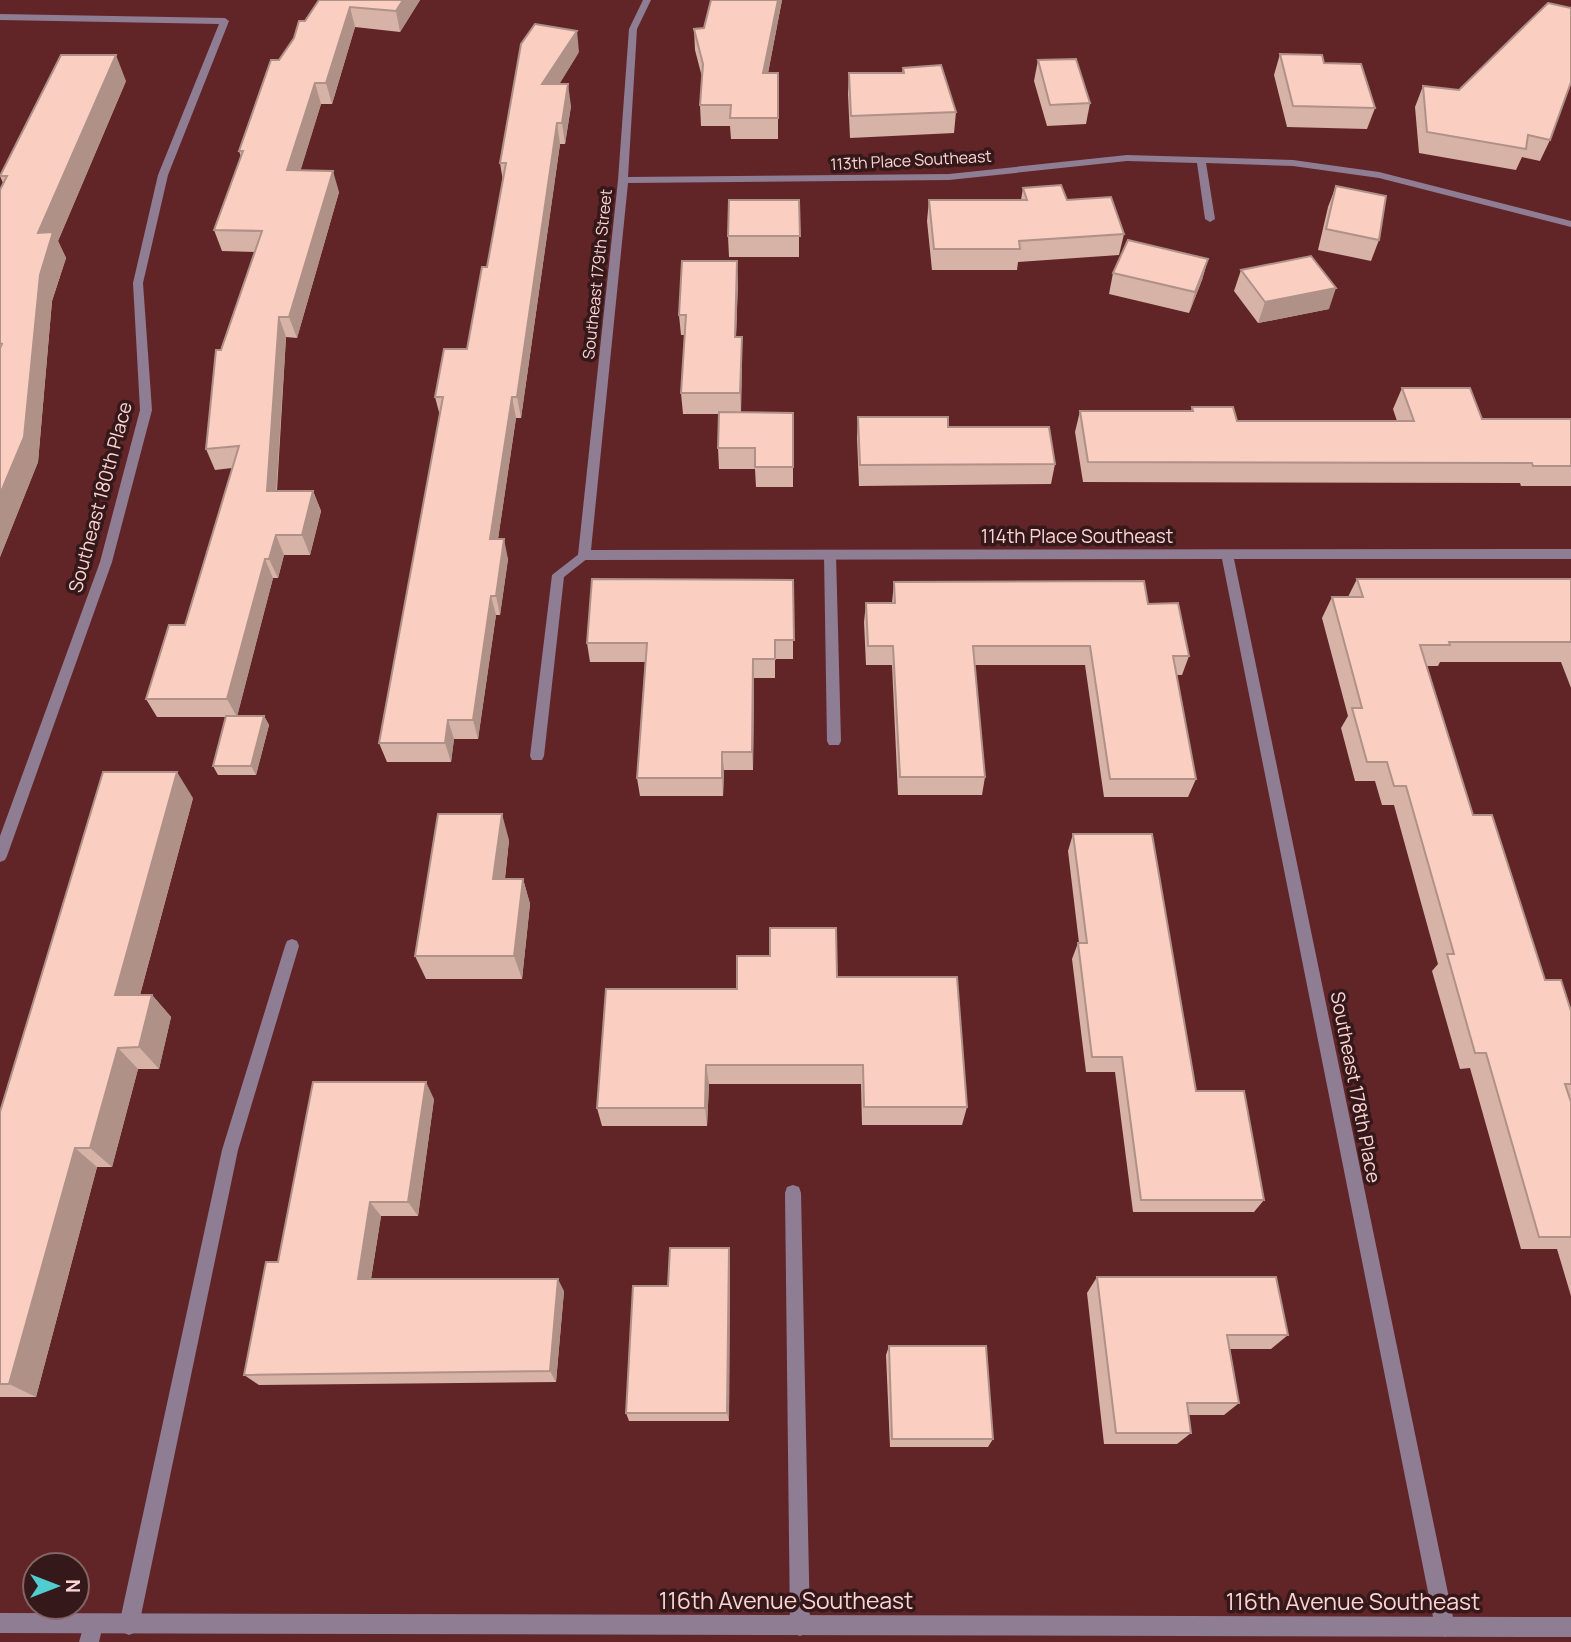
<svg xmlns="http://www.w3.org/2000/svg" width="1571" height="1642" viewBox="0 0 1571 1642" font-family="Manrope,sans-serif">
<style>
.lines{fill:none;stroke-linecap:round;stroke-linejoin:round}
.service{fill:#8f7d94;fill-rule:evenodd}
.minor{fill:#8f7d94;fill-rule:evenodd}
.tertiary{fill:#8f7d94;fill-rule:evenodd}
.wall{fill:#d7b2a6}
.shaded-wall{fill:#af9187}
.building{fill:#facfc1;stroke:#af9187;stroke-width:2}
.labels{text-anchor:middle;stroke-width:7;stroke-linejoin:round;paint-order:stroke}
.far-street-label{font-size:16px;fill:#fbd4d3;stroke:#35191a}
.street-label{font-size:19px;fill:#fbd4d3;stroke:#35191a}
.near-street-label{font-size:23px;fill:#fbd4d3;stroke:#35191a}
</style>
<rect width="100%" height="100%" fill="#612528"/>
<g class="lines">
<g class="service">
<path d="M584,550L590,555L588,558L564,577L544,756L542,760H532L530,756L552,575Z"/>
<path d="M830,550L836,555L841,741L839,745H829L827,741L824,555Z"/>
<path d="M292,939L297,941L299,946L238,1150L139,1625L136,1632L129,1635L122,1632L119,1625L222,1150L285,946L287,941Z"/>
<path d="M793,1185L799,1187L801,1193L810,1626L807,1633L800,1636L793,1633L790,1626L785,1193L787,1187Z"/>
</g>
<g class="minor">
<path d="M643,0H651L637,29L628,177L949,174L1127,155L1293,160L1379,172L1571,221V227L1379,178L1293,166L1206,163L1215,219L1210,222L1205,219L1197,163L1127,161L949,180L628,183L591,550L1571,549V559H1234L1455,1627L1452,1634L1445,1637L1438,1634L1435,1627L1222,559L584,560L578,555L618,180L629,29Z"/>
<path d="M0,14L225,18L229,21L168,175L143,283L152,410L112,562L7,856L5,860L0,862V836L100,562L140,410L133,283L158,175L219,24L0,20Z"/>
<path d="M93,1615L100,1618L103,1625L99,1642H79L86,1618Z"/>
</g>
<path class="tertiary" d="M0,1613L1571,1617V1637L0,1633Z"/>
</g>
<g class="wall">
<path d="M319,0H420L400,32L355,27L332,104H321L300,171L339,192L297,338L286,337L277,491H313L321,511L310,555H284L278,578H273L237,716H264L269,725L256,775H218L213,766L226,717H157L146,699L185,625L232,468L215,470L206,449L221,350L255,252L222,251L214,230L241,157L239,151L279,60Z"/>
<path d="M711,0H782L768,73H778V139H731L730,126H701L700,105L702,77L695,50L694,29L704,28Z"/>
<path d="M579,52L559,84L571,106L565,144H560L521,418H516L498,539L508,559L500,615H496L478,739H454L451,762H387L379,743L440,416L435,397L467,349L487,267L503,181L500,163Z"/>
<path d="M1280,54L1324,63L1375,108L1367,129L1287,127L1274,75Z"/>
<path d="M1038,60L1090,103L1086,124L1047,126L1034,81Z"/>
<path d="M903,68L956,112L954,133L850,138L848,94L849,73H902Z"/>
<path d="M126,81L58,241L66,258L52,301L38,462L0,557V190L3,183L0,176Z"/>
<path d="M1423,86L1550,140L1540,161L1522,157L1516,170L1419,153L1415,107Z"/>
<path d="M1336,186L1379,240L1371,261L1318,250L1328,207Z"/>
<path d="M1023,188L1067,200L1124,234L1119,255L1018,262L1017,270H932L927,221L929,200H1021Z"/>
<path d="M799,200V257H729L728,236Z"/>
<path d="M1208,259L1202,280L1189,313L1109,294L1113,273Z"/>
<path d="M1241,270L1329,309L1258,323L1234,291Z"/>
<path d="M738,282L736,337H742L741,412L793,413V487H756L755,469H719L718,448L719,414H683L681,393L685,335H681L679,315Z"/>
<path d="M1402,388L1482,419H1571V486H1521L1520,483L1083,482L1075,432L1080,411H1191L1192,407L1237,421H1397L1393,409Z"/>
<path d="M858,417L948,427L1055,464L1051,484L859,486L857,438Z"/>
<path d="M1357,579H1571V688L1561,662H1440L1438,666H1427L1473,815L1545,980L1571,1011V1296L1557,1249H1521L1470,1068L1460,1069L1432,971L1438,964L1394,805H1382L1375,781H1355L1341,728L1348,716L1322,618L1332,597H1348Z"/>
<path d="M793,580V659H775V678H754L753,770H724L723,796H640L637,778L645,662H590L587,643Z"/>
<path d="M894,582L1148,604L1189,656L1182,675H1176L1196,779L1188,797H1104L1085,665H975L985,777L982,795H898L892,665H866L864,622L866,603H892Z"/>
<path d="M193,798L140,995H152L171,1017L159,1069H138L112,1167H97L36,1397H0V1112Z"/>
<path d="M1073,834L1196,1091L1264,1200L1254,1212H1133L1115,1072H1086L1072,959L1078,943H1079L1068,851Z"/>
<path d="M509,840L505,879H523L530,904L522,979H426L415,956Z"/>
<path d="M837,977L967,1107L962,1125H862L861,1084H709L707,1126H602L597,1108L737,989Z"/>
<path d="M434,1099L418,1216H381L371,1279L564,1291L556,1382L259,1385L244,1375L278,1262Z"/>
<path d="M730,1259L729,1421H629L626,1413L668,1286Z"/>
<path d="M1097,1277L1288,1335L1271,1349H1230L1239,1403L1224,1415H1189L1191,1433L1177,1444H1104L1087,1293Z"/>
<path d="M889,1346L993,1439L988,1447H890L886,1355Z"/>
</g>
<g class="shaded-wall">
<path d="M403,0H420L400,32L396,11Z"/>
<path d="M778,0H782L764,94L763,73Z"/>
<path d="M350,7L355,27L332,104L326,83Z"/>
<path d="M577,31L579,52L546,106L542,84Z"/>
<path d="M116,55L126,81L58,241L66,258L52,301L38,462L0,557V494L40,275L38,233Z"/>
<path d="M315,83L321,104L294,192L287,170Z"/>
<path d="M568,84L571,106L565,144L562,123Z"/>
<path d="M557,123L560,144L521,418L517,397Z"/>
<path d="M333,171L339,192L297,338L289,317Z"/>
<path d="M1208,259L1202,280L1189,313L1195,292Z"/>
<path d="M737,261L738,282L735,358V337Z"/>
<path d="M1336,288L1329,309L1258,323L1265,302Z"/>
<path d="M279,317L286,337L275,511L267,491Z"/>
<path d="M742,337V358L741,414L740,393Z"/>
<path d="M512,397L516,418L495,559L490,539Z"/>
<path d="M313,491L321,511L310,555L302,535Z"/>
<path d="M276,535L284,555L278,578L269,559Z"/>
<path d="M504,539L508,559L500,615L496,596Z"/>
<path d="M265,559L273,578L237,717L227,699Z"/>
<path d="M491,596L496,615L478,739L473,720Z"/>
<path d="M753,659L754,678L753,770L752,752Z"/>
<path d="M264,716L269,725L256,775L251,766Z"/>
<path d="M448,720L454,739L451,762L445,743Z"/>
<path d="M722,752L724,770L723,796L722,778Z"/>
<path d="M177,772L193,798L134,1017L115,995Z"/>
<path d="M502,814L509,840L502,904L493,879Z"/>
<path d="M523,879L530,904L522,979L514,956Z"/>
<path d="M152,995L171,1017L159,1069L139,1047Z"/>
<path d="M118,1048L138,1069L112,1167L90,1148Z"/>
<path d="M706,1065L709,1084L707,1126L705,1108Z"/>
<path d="M426,1082L434,1099L418,1216L408,1202Z"/>
<path d="M75,1148L97,1167L36,1397L9,1384Z"/>
<path d="M370,1202L381,1216L369,1291L358,1279Z"/>
<path d="M729,1248L730,1259L729,1421L727,1413Z"/>
<path d="M558,1279L564,1291L556,1382L550,1371Z"/>
</g>
<g class="building">
<path d="M319,0H403L396,11L350,7L326,83H315L287,170L333,171L289,317H279L267,491H313L302,535H276L269,559H265L227,699H146L169,625H185L239,446L206,449L216,350H221L262,231L214,230L243,151H239L271,60H279L294,38L299,21H305Z"/>
<path d="M711,0H778L763,73H778V118H730L731,105H700L703,64L694,29L704,28Z"/>
<path d="M1548,3L1571,8V82L1550,140L1528,135L1526,149L1427,132L1423,86L1459,90Z"/>
<path d="M535,24L577,31L542,84H568L562,123H557L517,397H512L490,539H504L496,596H491L473,720H448L445,743H379L443,397H435L444,349H467L482,267H487L506,163H500L521,44Z"/>
<path d="M1280,54L1322,55L1324,63L1361,64L1375,108L1293,106Z"/>
<path d="M61,55H116L38,233L53,232L40,275L24,437L0,494V348L2,344L0,343V190L7,176H0Z"/>
<path d="M1076,59L1090,103L1050,105L1038,60Z"/>
<path d="M941,65L956,112L851,116L849,73H904L903,68Z"/>
<path d="M1061,185L1067,200L1111,197L1124,234L1019,241L1020,249H934L929,200H1027L1023,188Z"/>
<path d="M1336,186L1386,196L1379,240L1326,229Z"/>
<path d="M729,200H799L800,236H728Z"/>
<path d="M1128,240L1208,259L1195,292L1113,273Z"/>
<path d="M1311,256L1336,288L1265,302L1241,270Z"/>
<path d="M682,261H737L735,337H742L740,393H681L686,315H679Z"/>
<path d="M1402,388H1470L1482,419H1571V466H1533L1532,463L1088,462L1080,411H1193L1192,407H1233L1237,421H1414Z"/>
<path d="M719,412L793,413V467H755V448H718Z"/>
<path d="M858,417H948V427H1049L1055,464L860,465Z"/>
<path d="M592,579L793,580L794,640H775V659H753L752,752H722V778H637L647,643H587Z"/>
<path d="M1357,579H1571V642H1449L1450,645H1420L1473,815H1492L1545,980H1561L1571,1011V1084H1565L1571,1102V1237H1539L1486,1053H1475L1447,954H1454L1406,786H1394L1387,762H1367L1352,708H1362L1332,597H1363Z"/>
<path d="M1144,581L1148,604L1178,603L1189,656H1173L1196,779H1110L1090,646H973L985,777H900L893,646H868L866,603H895L894,582Z"/>
<path d="M226,716H264L251,766H213Z"/>
<path d="M103,772H177L115,995H152L139,1047L118,1048L90,1148H75L9,1384H0V1112Z"/>
<path d="M438,814H502L493,879H523L514,956H415Z"/>
<path d="M1073,834H1152L1196,1091H1244L1264,1200H1141L1122,1057H1092L1078,943H1087Z"/>
<path d="M770,928H836L837,977H957L967,1107H864L863,1065H706L705,1108H597L606,989H737V956H770Z"/>
<path d="M313,1082H426L408,1202H370L358,1279H558L550,1371L244,1375L266,1262H278Z"/>
<path d="M670,1248H729L727,1413H626L633,1286H668Z"/>
<path d="M1097,1277H1276L1288,1335H1227L1239,1403H1187L1191,1433H1116Z"/>
<path d="M889,1346H986L993,1439H892Z"/>
</g>
<g class="labels">
<g class="far-street-label">
<text transform="translate(911 160) rotate(-3)" y="6">113th Place Southeast</text>
<text transform="translate(597 274) rotate(-84)" y="6">Southeast 179th Street</text>
</g>
<g class="street-label">
<text transform="translate(100 497) rotate(-75)" y="7">Southeast 180th Place</text>
<text x="1077" y="543">114th Place Southeast</text>
<text transform="translate(1356 1087) rotate(79)" y="7">Southeast 178th Place</text>
</g>
<g class="near-street-label">
<text x="786" y="1609">116th Avenue Southeast</text>
<text x="1353" y="1610">116th Avenue Southeast</text>
</g>
</g>
<g transform="translate(56 1586) rotate(90)"><circle r="33" fill="#35191a" stroke="#846464" stroke-width="2"/>
<path d="M0-5L12 26L0 18L-12 26Z" fill="#51ccd1"/>
<text y="-10" font-size="19" font-weight="bold" text-anchor="middle" fill="#fbd4d3">N</text>
</g>
</svg>
